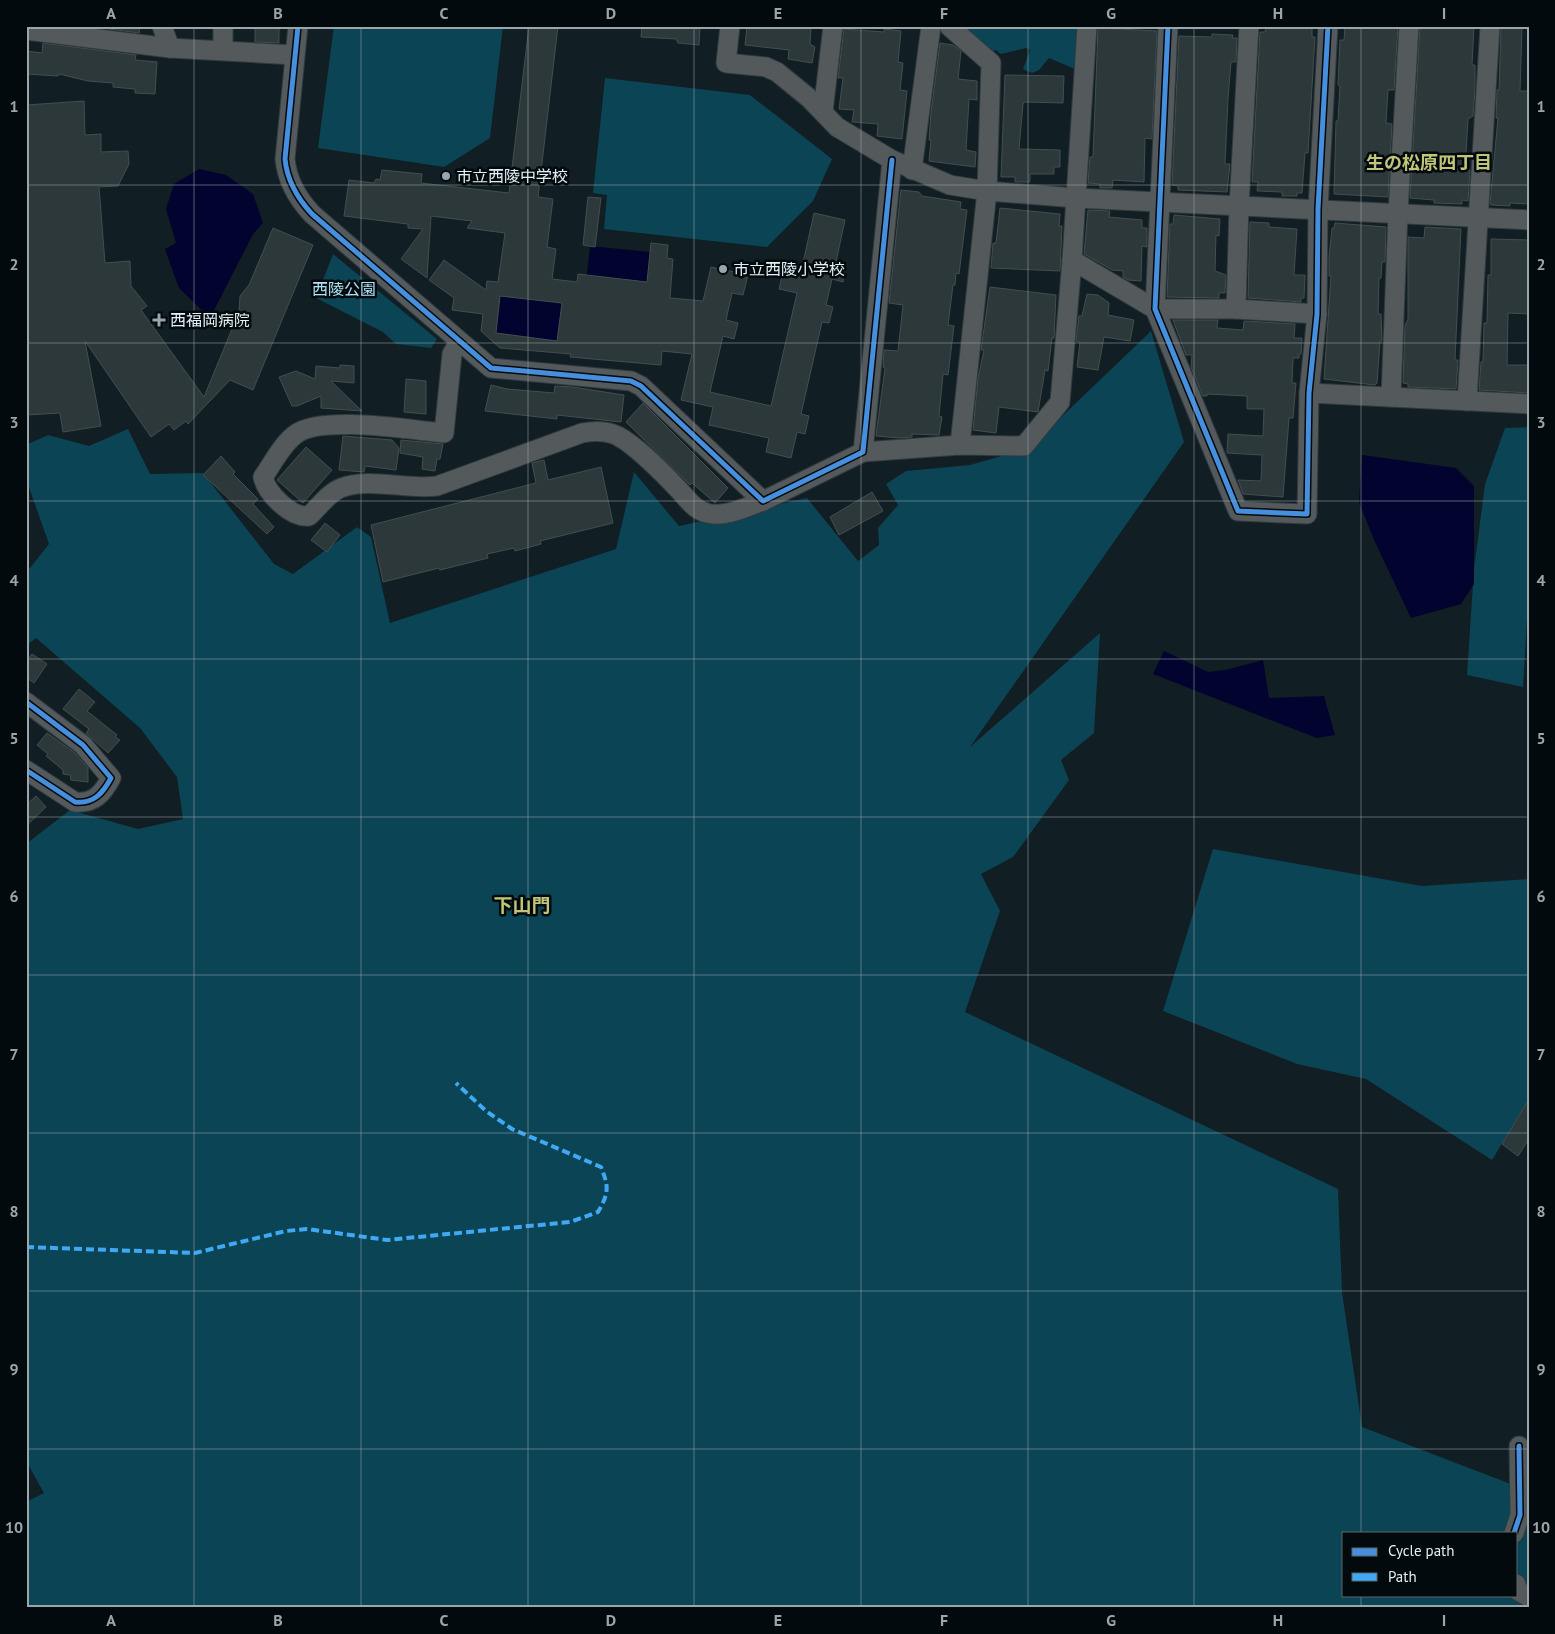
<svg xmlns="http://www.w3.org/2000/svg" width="1555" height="1634" viewBox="0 0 1555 1634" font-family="'PT Sans','Noto Sans JP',sans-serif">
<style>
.green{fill:#0b4454;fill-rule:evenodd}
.water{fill:#02032e}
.building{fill:#2d383b;stroke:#434e51;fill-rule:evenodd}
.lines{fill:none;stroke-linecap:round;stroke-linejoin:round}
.minor-casing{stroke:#303b3f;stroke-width:21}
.minor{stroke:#54595b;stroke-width:19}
.quiet{stroke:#3fa9f5;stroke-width:4;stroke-dasharray:8 4;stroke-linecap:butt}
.cycleway-casing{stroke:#030a0d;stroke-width:8}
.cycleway{stroke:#468fdf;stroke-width:5}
.grid{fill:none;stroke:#99a6ac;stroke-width:1;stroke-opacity:0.55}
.poi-dot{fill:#99a6ac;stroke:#030a0d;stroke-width:2}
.labels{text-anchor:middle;stroke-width:5;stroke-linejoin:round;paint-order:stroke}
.poi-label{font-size:16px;fill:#e2f0f5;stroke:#030a0d;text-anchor:start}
.park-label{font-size:16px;fill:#ade2f5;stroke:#030a0d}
.neighbourhood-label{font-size:18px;font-weight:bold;fill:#c1c577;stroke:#030a0d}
.quarter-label{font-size:19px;font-weight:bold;fill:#c1c577;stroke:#030a0d}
.neatline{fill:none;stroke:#99a6ac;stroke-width:2}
.grid-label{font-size:16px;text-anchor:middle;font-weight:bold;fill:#99a6ac}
</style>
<rect width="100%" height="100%" fill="#111e23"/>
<g class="green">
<path d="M334,26H503L490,138L444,167L318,148Z"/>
<path d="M962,26H1079L1077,70L1049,58L1039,70L1032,73L1023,69L1030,50L1026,48L1001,54L996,50L991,52Z"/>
<path d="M605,78L750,95L832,159L813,201L767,247L604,229L607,195L593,193Z"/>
<path d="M333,254L437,339L431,348L396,344L383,332L316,298Z"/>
<path d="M1151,331L1184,442L970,747L1100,633L1094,733L1061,760L1069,780L1013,857L981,874L1000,911L965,1012L1338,1189L1342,1292L1362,1427L1529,1491V1608H26V1502L44,1493L26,1461V844L70,810L138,829L183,819L177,777L140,728L36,638L26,646V573L49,544L26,479V445L48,435L89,446L128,429L150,474L203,473L274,564L293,574L357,527L371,537L390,623L616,549L634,472L679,526L807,498L858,561L879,545L878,528L898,505L886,484L906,471L970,465L1029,448ZM1344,1533H1516V1595H1344Z"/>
<path d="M1529,427V585L1523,687L1467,675L1474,569L1485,484L1505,428Z"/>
<path d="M1213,849L1422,886L1529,879V1099L1492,1160L1366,1079L1297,1064L1163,1011Z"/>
</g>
<g class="water">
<path d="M199,169L226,175L253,194L263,223L253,234L210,318L179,288L165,249L176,243L166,209L174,184Z"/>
<path d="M590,246L650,252L647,282L587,275Z"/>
<path d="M500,296L562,303L557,341L496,333Z"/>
<path d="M1362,455L1456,468L1474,486V584L1461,604L1411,618L1375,542L1359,502Z"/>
<path d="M1164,651L1208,672L1226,670L1263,660L1269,698L1324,696L1335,735L1317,738L1153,674Z"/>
</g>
<g class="building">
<path d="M87,26H140L139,33Z"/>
<path d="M255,26H279V43L255,42Z"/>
<path d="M529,26H558L538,197L553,199L547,247L556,249L552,279L577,282L578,274L647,282L651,243L668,245L667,258L673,259L670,298L703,301L711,267L748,275L743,295L732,293L726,320L738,323L734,339L723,336L710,392L771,406L797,293L779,289L784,268L801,272L814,213L845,220L836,262L846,264L843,282L832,279L826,305L833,307L829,323L822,322L801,414L809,416L805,434L797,432L791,458L766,452L769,438L709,425L713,407L681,400L692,354L662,351L661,365L570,357L571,354L500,348L481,331L483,314L452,310L454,298L429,280L444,260L486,290L487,281L498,282L505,233L467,228L472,221L431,216L427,278L401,259L423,229L408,228V224L344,216L349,180L374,183L376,179L380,180L382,170L422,174L421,183L509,193ZM500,296L562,303L557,341L496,333Z"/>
<path d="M642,26H700L699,45L678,43L676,39L641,37Z"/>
<path d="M747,26H811L810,44L815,47L812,63L788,59L789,50L745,45Z"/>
<path d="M1266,26H1312V37H1315L1308,153H1305L1302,193H1297V196H1282V192L1257,191L1258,182H1252L1260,32H1265Z"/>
<path d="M1345,26H1398L1394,90H1388L1386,123L1392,124L1388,197L1334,194L1336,121H1338L1340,86L1338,85L1340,40H1344Z"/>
<path d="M1420,26H1474L1472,65H1475V88L1473,116L1468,119L1465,170H1470L1468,201L1462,200V204L1434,203V200L1410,198Z"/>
<path d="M1501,26H1522L1520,91H1529V204L1510,203V206L1491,205L1490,203L1498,118H1496L1497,90H1499Z"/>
<path d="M1098,28L1157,31L1152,139L1145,138L1144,182L1113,180L1112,188H1100V184L1088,183L1090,157H1093Z"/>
<path d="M844,29L884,32V29L901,31L898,62L903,63L900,90L907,91L902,139L877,136L878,124L852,122L854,110L839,109L843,78H838Z"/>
<path d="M1212,34L1233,35L1232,38H1237L1236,62H1231L1228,99L1225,164H1230L1227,192L1178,190V186L1172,185L1179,36L1212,37Z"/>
<path d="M43,43L136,55L135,60L157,62L155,94L135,93V89L113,87V83L88,81L59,74L58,76L26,74V51L42,53Z"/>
<path d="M940,43L953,45L961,51L958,79L977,81V100L969,99L966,150L976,152L975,167L929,161L931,140H929L931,112Z"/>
<path d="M1005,75L1064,76L1063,103L1025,102L1023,104L1019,149L1060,150V167H1054V174H1030V182H1015V177H1001Z"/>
<path d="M84,101L85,135L101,134V152L128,151L129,164L118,186L99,187L105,263L130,261L131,286L147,306L141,310L204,397L239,312L240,296L249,285L273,228L313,245L253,390L230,380L188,424L186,421L174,430L169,424L151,437L85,341L101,426L63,432L60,413L26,415V105Z"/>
<path d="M901,190L919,192L922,196L961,202L960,209L967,210L959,274L956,273L955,285H953L948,325L954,326L948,375L943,374L939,416L942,417L939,435L912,434V437L899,438L876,436L885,368L883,367L884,350L898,351L903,305L889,303Z"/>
<path d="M588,197L601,198L595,247L583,245Z"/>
<path d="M1000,208L1060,214L1059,226H1062L1060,271L991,268L993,243H996Z"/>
<path d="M1088,210L1110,211L1109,217L1142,220V228H1147V247L1142,246L1141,281L1128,280L1123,277V271L1112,270L1084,254Z"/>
<path d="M1174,215L1220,219L1219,236L1216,235L1215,271L1226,275L1225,293H1219V298L1167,297L1170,224H1173Z"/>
<path d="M1250,222L1269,223V227L1297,229L1294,275H1305L1304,298H1301V302L1248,298Z"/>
<path d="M1335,223L1386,227L1385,262H1382L1381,278H1379L1378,314H1381L1382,341H1380L1377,383L1375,385L1324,379L1331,276H1329V257L1332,228H1334Z"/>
<path d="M1425,227L1461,229L1455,360H1458L1456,389L1408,387V384L1403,383L1405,326L1408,319V237L1424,238Z"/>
<path d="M1491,239L1529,240V314L1508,313L1507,365H1529V393L1479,390L1481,362H1483L1484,323H1487L1488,275H1491Z"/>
<path d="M990,287L1056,295L1054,338H1052L1048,371L1045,370L1038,412L999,407L996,433L973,430L978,378L984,350H981Z"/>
<path d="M1087,294L1098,295L1109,303L1108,315L1134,320L1130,341L1104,337L1098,370L1077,367L1080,342L1076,341L1079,316H1082Z"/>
<path d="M1173,320H1218L1217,328L1243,330L1244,321L1295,324L1294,338H1302L1301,354H1299V358H1293L1292,383H1296L1293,418H1289L1283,497L1243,494L1238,480L1261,481L1262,455L1227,453L1228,434L1263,436L1264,409H1247V396L1207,394V396H1203L1191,367L1192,355H1186Z"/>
<path d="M340,365L354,366V383L331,381L362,411L321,408V396L297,406H292L279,377L296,371L315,379L316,366L340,368Z"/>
<path d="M406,379L426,381V414L404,412Z"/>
<path d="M491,385L507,389L554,393L555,386L572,387L624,395L621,422L557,415V419L485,411Z"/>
<path d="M643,403L728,488L715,503L692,483L690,485L626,422Z"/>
<path d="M343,436L392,440L399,448L396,470L365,466L364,472L339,470Z"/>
<path d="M401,440L443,444L440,459H437L435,471L422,469L423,457L400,453Z"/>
<path d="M306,447L332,470L303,503L277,480Z"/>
<path d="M221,456L235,472L233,474L258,499L253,504L274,527L267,534L203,475Z"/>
<path d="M544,460L548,480L601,467L613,523L540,541L541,544L515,551L514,548L487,554L488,558L440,570L439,568L383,582L371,525L536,483L532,463Z"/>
<path d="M872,492L883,511L839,535L830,517Z"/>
<path d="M325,523L340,535L327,552L311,540Z"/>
<path d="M32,654L47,664L34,683L26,677V662Z"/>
<path d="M79,689L95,702L87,711L117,735L115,737L120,740L108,753L86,733L89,729L63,709Z"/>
<path d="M47,733L75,753L88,768V782L71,780L70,775L63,774V770L46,756L48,754L37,745Z"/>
<path d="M36,796L46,807L26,826V805Z"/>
<path d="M1529,1099V1139L1518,1156L1502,1144Z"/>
</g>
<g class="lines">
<g class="minor-casing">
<g id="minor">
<path d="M162,26L170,48"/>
<path d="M223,26V50"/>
<path d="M298,26L285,159C287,180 298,199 312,214L491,368L631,381L641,386L763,501L863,452L892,160"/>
<path d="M730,26L726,63L766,67L777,72L809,98L837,127L892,160L950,185L987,191L1076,198L1529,220"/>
<path d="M949,26L991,63L987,191L960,445"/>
<path d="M1168,26L1155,309L1238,511L1307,514L1309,393L1317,314L1318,209L1328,26"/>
<path d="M26,30L170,48L294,55"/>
<path d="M823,112L833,26"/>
<path d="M912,170L931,26"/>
<path d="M1072,260L1155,309H1236L1317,314"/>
<path d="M1236,309L1239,206L1249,26"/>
<path d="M459,342L452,354L444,433C410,430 322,415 296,434C282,444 273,463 263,477C267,494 291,518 309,516C319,507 328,493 341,488C368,477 408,490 437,486L582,433C592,431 602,430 613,434C631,440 666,476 680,491C688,500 695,510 707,513C724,518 747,507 763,501"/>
<path d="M1309,393L1529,404"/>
<path d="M1391,397L1398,213L1409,26"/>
<path d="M1467,401L1490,26"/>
<path d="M863,452L960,445L1024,446L1060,402L1072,260L1087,26"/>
<path d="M26,702L83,745L111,778C103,793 94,804 75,802L26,770"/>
<path d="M1514,1533L1520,1515L1519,1446"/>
<path d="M1516,1584L1517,1590L1529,1597"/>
</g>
</g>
<use href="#minor" class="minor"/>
<path class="quiet" d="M26,1247L195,1253L286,1231L307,1229L387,1240L570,1222L598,1212C609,1193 609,1187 601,1167L512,1129L486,1111L456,1083"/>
<g class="cycleway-casing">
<g id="cycleway">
<path d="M298,26L285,159C287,180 298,199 312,214L491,368L631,381L641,386L763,501L863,452L892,160"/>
<path d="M1168,26L1155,309L1238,511L1307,514L1309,393L1317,314L1318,209L1328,26"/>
<path d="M26,702L83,745L111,778C103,793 94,804 75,802L26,770"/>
<path d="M1514,1533L1520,1515L1519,1446"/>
</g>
</g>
<use href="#cycleway" class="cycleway"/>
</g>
<path class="grid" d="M194,26V1608M361,26V1608M528,26V1608M694,26V1608M861,26V1608M1028,26V1608M1194,26V1608M1361,26V1533M26,185H1529M26,343H1529M26,501H1529M26,659H1529M26,817H1529M26,975H1529M26,1133H1529M26,1291H1529M26,1449H1529M1361,1595V1608"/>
<g class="poi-dot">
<circle cx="446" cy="176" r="5"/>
<circle cx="723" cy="269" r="5"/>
<path d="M156.5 312.5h5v5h5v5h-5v5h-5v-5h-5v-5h5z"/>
</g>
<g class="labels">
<g class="poi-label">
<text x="456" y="182">市立西陵中学校</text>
<text x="733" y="275">市立西陵小学校</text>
<text x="170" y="326">西福岡病院</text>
</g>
<g class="park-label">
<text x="344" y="295">西陵公園</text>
</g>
<g class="neighbourhood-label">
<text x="1429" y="169">生の松原四丁目</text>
</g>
<g class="quarter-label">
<text x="522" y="912">下山門</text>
</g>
</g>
<rect width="1555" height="1634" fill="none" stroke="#030a0d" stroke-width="55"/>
<rect x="1342" y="1532" width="175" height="65" fill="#030a0d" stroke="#5c666a"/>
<rect x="1352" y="1548" width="25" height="8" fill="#468fdf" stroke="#5c666a"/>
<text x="1388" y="1556" font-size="15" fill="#e2f0f5">Cycle path</text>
<rect x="1352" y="1573" width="25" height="8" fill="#3fa9f5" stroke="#5c666a"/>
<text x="1388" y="1582" font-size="15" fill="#e2f0f5">Path</text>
<rect x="28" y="28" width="1500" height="1578" class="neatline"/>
<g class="grid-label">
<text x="111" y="19">A</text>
<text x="278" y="19">B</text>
<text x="444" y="19">C</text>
<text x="611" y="19">D</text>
<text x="778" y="19">E</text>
<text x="944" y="19">F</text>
<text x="1111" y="19">G</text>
<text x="1278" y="19">H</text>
<text x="1444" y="19">I</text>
<text x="14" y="112">1</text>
<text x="1541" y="112">1</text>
<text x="14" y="270">2</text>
<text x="1541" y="270">2</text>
<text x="14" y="428">3</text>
<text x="1541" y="428">3</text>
<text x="14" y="586">4</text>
<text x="1541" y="586">4</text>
<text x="14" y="744">5</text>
<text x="1541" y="744">5</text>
<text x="14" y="902">6</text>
<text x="1541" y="902">6</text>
<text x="14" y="1060">7</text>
<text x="1541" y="1060">7</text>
<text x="14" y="1217">8</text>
<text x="1541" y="1217">8</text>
<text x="14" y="1375">9</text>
<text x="1541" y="1375">9</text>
<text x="14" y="1533">10</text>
<text x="1541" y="1533">10</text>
<text x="111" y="1626">A</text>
<text x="278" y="1626">B</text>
<text x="444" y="1626">C</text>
<text x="611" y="1626">D</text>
<text x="778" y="1626">E</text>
<text x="944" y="1626">F</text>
<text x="1111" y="1626">G</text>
<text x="1278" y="1626">H</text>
<text x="1444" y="1626">I</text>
</g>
</svg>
